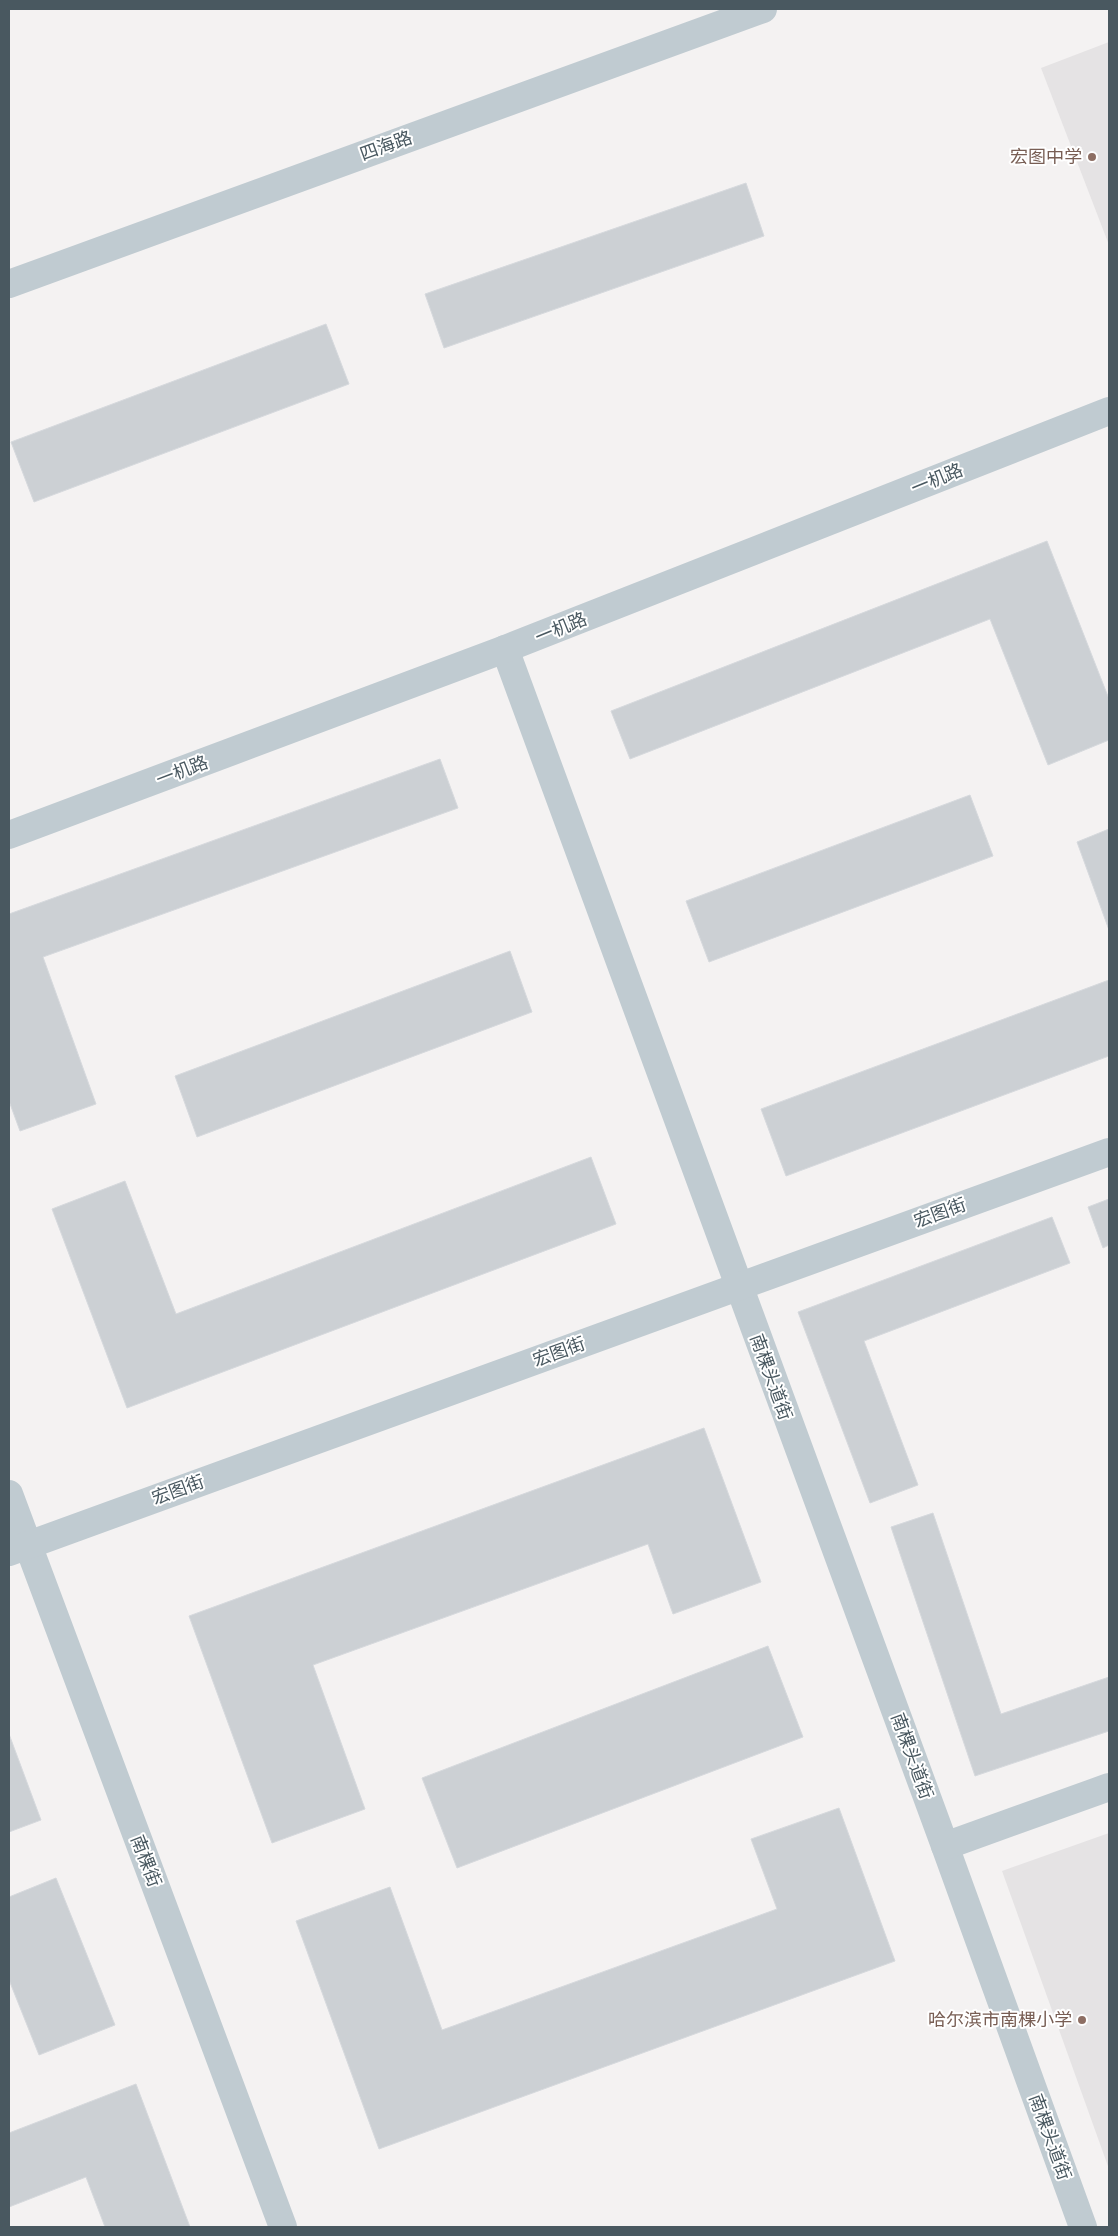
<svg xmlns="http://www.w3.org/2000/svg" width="1118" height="2236" viewBox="0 0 1118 2236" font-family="'Varela Round','Noto Sans SC',sans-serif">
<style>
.education{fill:#e5e3e4}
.building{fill:#ccd0d4;stroke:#d6d9dd}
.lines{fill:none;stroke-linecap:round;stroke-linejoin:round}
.minor{stroke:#c0cbd1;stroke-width:28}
.education-dot{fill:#8d6e63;stroke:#fff;stroke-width:2}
.labels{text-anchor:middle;stroke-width:4;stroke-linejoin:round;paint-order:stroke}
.street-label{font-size:18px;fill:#495860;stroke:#fff}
.education-label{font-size:18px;fill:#785e54;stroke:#fff;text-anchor:end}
</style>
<rect width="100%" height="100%" fill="#f4f2f2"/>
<g class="education">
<path d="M1109,42V245L1041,68Z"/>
<path d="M1109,1833V2169L1002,1871Z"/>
</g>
<g class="building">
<path d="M746,183L764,236L444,348L425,294Z"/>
<path d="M326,324L349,384L34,502L11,442Z"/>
<path d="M1047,541L1109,699V740L1048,765L990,619L630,759L611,711Z"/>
<path d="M440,759L458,808L43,957L96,1104L20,1131L9,1101V914Z"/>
<path d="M970,795L993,856L709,962L686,901Z"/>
<path d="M1109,829V930L1077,842Z"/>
<path d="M510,951L532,1012L197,1137L175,1076Z"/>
<path d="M1109,980V1056L786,1176L761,1109Z"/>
<path d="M591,1157L616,1224L127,1408L52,1209L125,1181L176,1314Z"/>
<path d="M1109,1199V1245L1103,1248L1088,1207Z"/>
<path d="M1052,1217L1070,1263L864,1341L918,1485L870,1503L798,1312Z"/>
<path d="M704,1428L761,1582L673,1614L648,1544L313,1665L365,1809L272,1843L189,1616Z"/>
<path d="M933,1513L1001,1714L1109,1677V1731L975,1776L891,1527Z"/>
<path d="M768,1646L803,1737L457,1868L422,1778Z"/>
<path d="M9,1734L41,1820L9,1832Z"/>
<path d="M839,1808L895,1961L379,2149L296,1921L390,1887L442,2030L777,1909L751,1839Z"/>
<path d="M56,1878L115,2025L39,2055L9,1980V1897Z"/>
<path d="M136,2084L190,2227H105L86,2177L9,2207V2133Z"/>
</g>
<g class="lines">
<g class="minor">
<path d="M9,284L763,9"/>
<path d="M505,649L945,1846L1083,2227"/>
<path d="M9,835L505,649L1109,411"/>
<path d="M9,1494L283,2227"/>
<path d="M9,1552L1109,1152"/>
<path d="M945,1846L1109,1787"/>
</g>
</g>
<g class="education-dot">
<circle cx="1092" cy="157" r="5"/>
<circle cx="1082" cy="2020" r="5"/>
</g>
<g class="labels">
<g class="street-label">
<text transform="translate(386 146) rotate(-20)" y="6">四海路</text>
<text transform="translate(937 479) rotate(-22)" y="6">一机路</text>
<text transform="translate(561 628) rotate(-22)" y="6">一机路</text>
<text transform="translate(182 771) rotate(-21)" y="6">一机路</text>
<text transform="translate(940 1213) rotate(-20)" y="6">宏图街</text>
<text transform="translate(559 1352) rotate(-20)" y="6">宏图街</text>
<text transform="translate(771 1377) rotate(70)" y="6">南棵头道街</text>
<text transform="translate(178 1490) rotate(-20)" y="6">宏图街</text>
<text transform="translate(912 1756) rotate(70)" y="6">南棵头道街</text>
<text transform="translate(146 1861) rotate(69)" y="6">南棵街</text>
<text transform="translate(1050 2137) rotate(70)" y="6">南棵头道街</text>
</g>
<g class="education-label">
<text x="1082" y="163">宏图中学</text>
<text x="1072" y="2026">哈尔滨市南棵小学</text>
</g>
</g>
<rect width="1118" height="2236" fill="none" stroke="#495860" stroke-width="20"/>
</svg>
